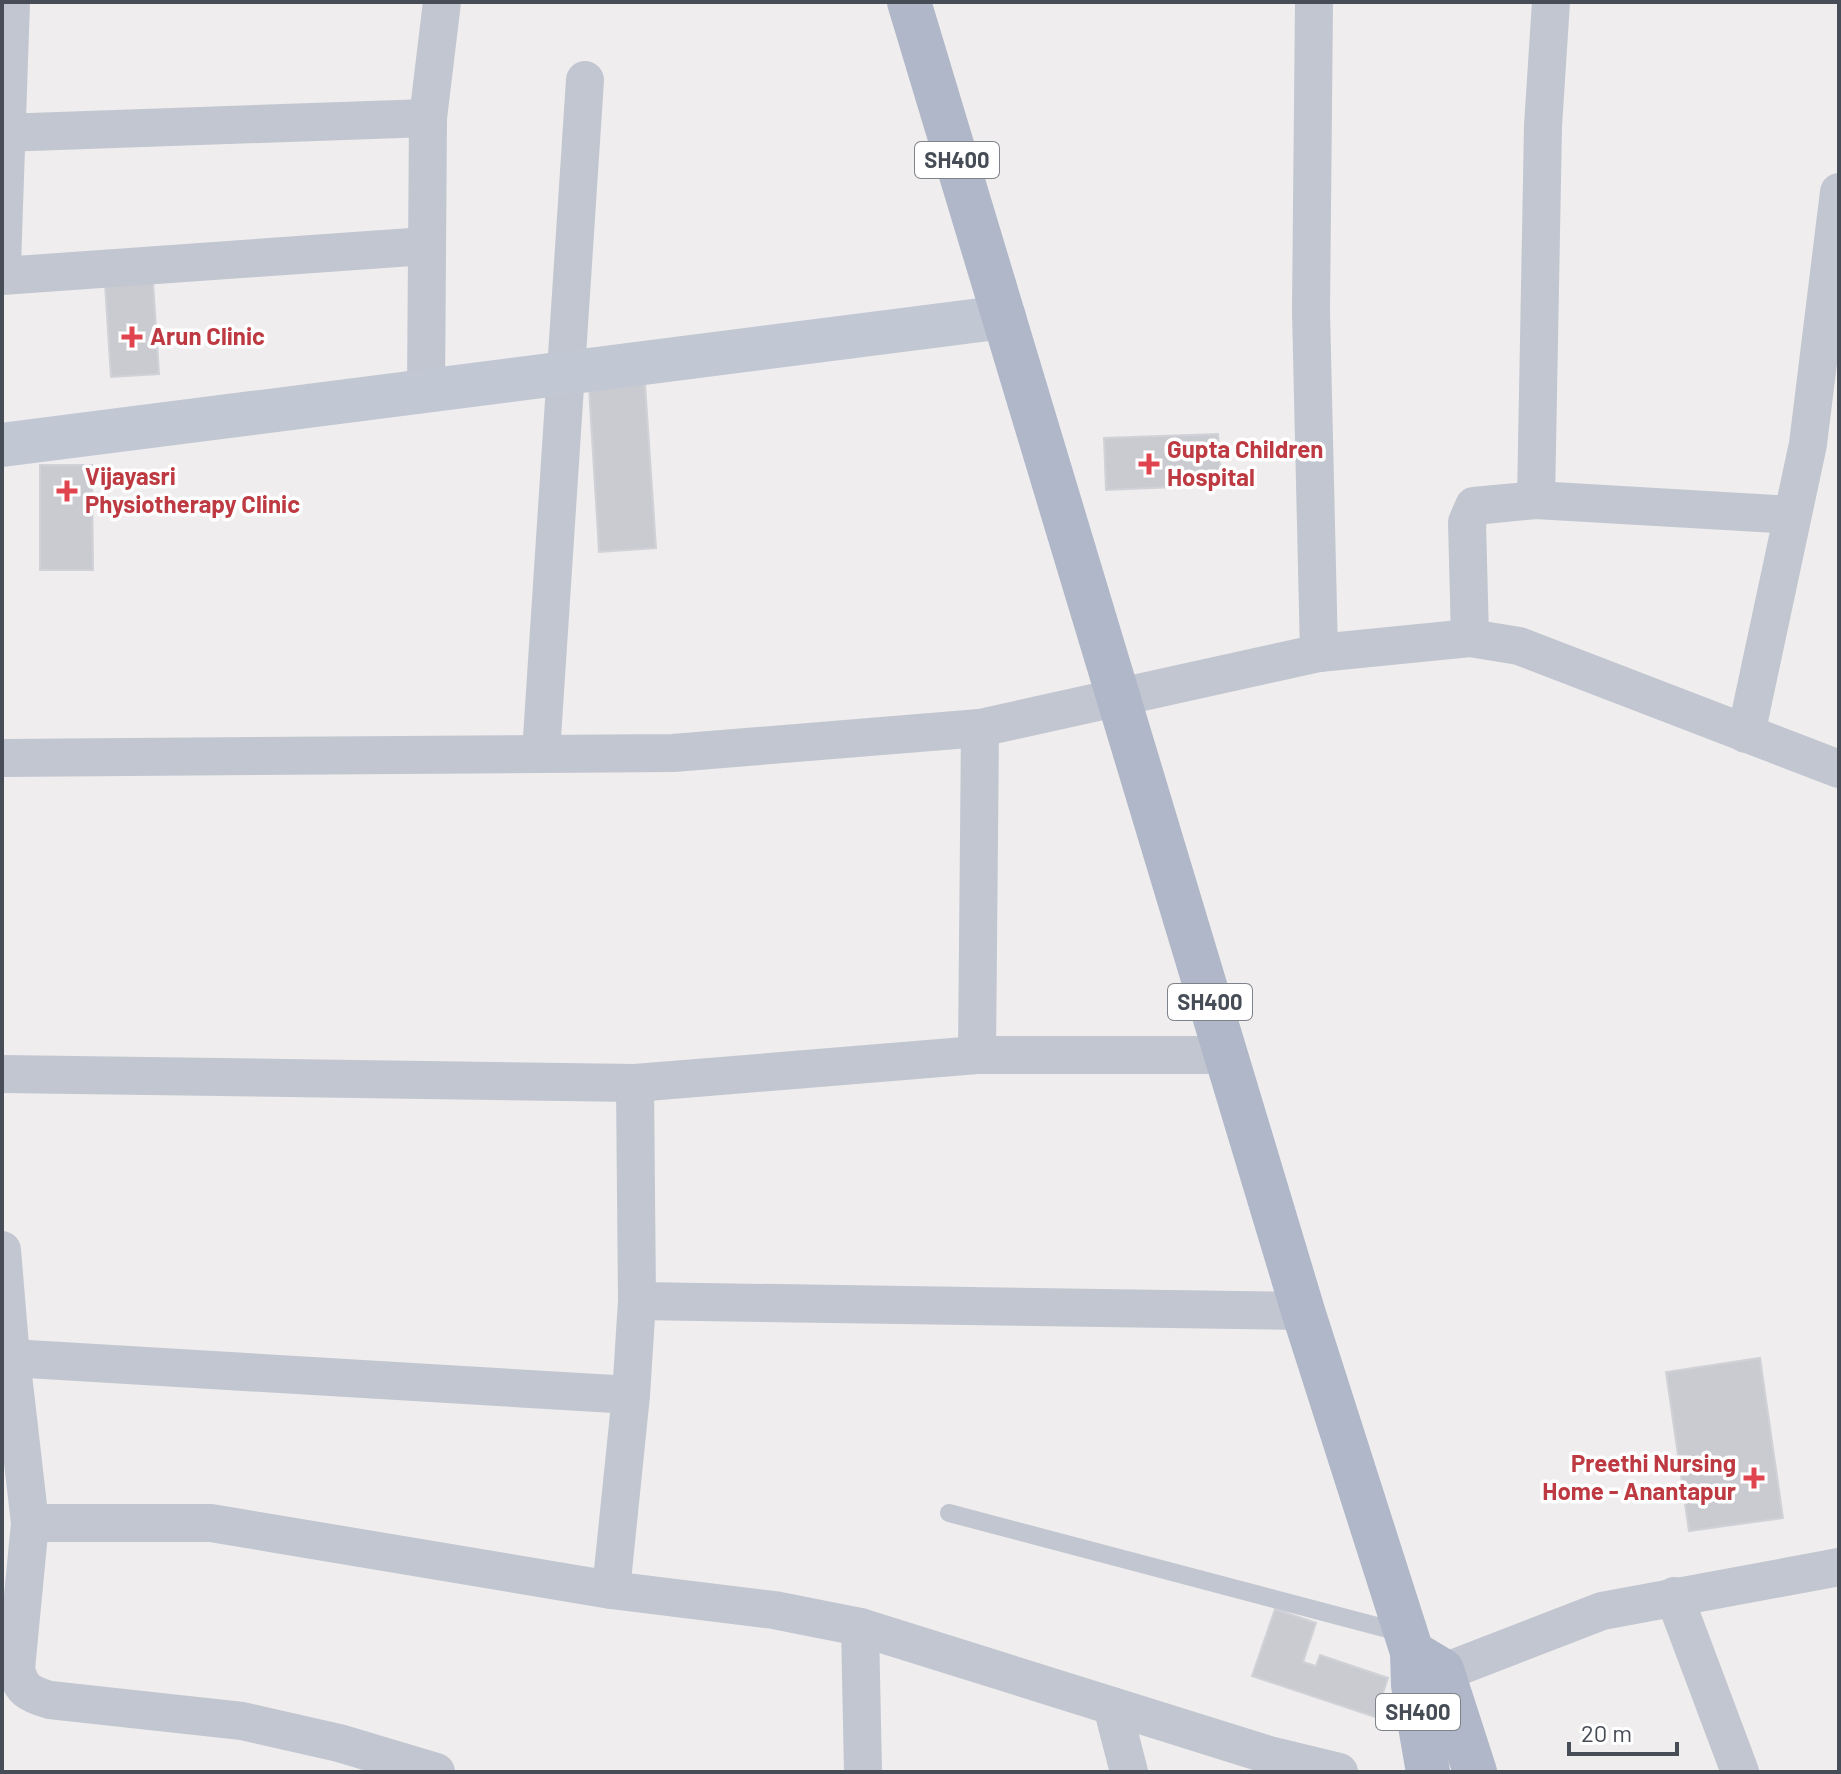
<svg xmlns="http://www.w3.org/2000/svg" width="1841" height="1774" viewBox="0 0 1841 1774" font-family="Barlow,sans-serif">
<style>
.building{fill:#cacbd1;stroke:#d1d2d7;stroke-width:2}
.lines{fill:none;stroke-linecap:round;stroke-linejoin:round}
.lane{stroke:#c1c6d0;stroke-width:18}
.street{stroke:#c1c6d0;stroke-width:38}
.secondary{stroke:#c1c7d3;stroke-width:44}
.primary{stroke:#afb7c8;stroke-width:44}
.health-dot{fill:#e0444e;stroke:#fff;stroke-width:3}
.labels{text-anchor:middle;stroke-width:7;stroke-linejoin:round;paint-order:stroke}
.shield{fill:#fff;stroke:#7e8289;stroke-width:2}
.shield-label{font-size:22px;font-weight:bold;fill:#474d57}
.health-label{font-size:24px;font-weight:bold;fill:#be3a42;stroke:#fff;text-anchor:start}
</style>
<rect width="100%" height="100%" fill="#efeded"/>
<g class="building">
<path d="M153,281L159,374L111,377L105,284Z"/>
<path d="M645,384L656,548L599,552L589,388Z"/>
<path d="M1218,434L1221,485L1106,490L1104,438Z"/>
<path d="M40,465H92L93,570H40Z"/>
<path d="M1760,1358L1783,1518L1689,1531L1666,1372Z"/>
<path d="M1275,1609L1316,1623L1303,1662L1316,1666L1320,1655L1388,1678L1375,1717L1252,1676Z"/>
</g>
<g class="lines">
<path class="lane" d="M949,1513L1403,1633"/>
<g class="street">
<path d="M1314,2L1311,311L1319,653"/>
<path d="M2,133L428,118"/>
<path d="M2,265L11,2"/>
<path d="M2,276L426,246"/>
<path d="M426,391L428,118L442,2"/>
<path d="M1536,500L1543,126L1551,2"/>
<path d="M1470,638L1467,522L1474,506L1536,500L1792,515"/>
<path d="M1746,734L1808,444L1839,192"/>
<path d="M541,753L585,80"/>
<path d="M2,758L673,753L980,728L1319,653L1470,638L1519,646L1839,769"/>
<path d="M977,1055L980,728"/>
<path d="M2,1074L635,1083L977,1055H1226"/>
<path d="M2,1250L11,1358L631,1395L611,1590L774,1610L860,1627L1269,1755L1339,1772"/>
<path d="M637,1301L1303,1311"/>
<path d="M11,1358L30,1523L16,1669C21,1690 29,1694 50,1700L242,1721L339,1743L436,1772"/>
<path d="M631,1395L637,1301L635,1083"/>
<path d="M30,1523H211L611,1590"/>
<path d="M1674,1596L1740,1772"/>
<path d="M860,1627L863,1772"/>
<path d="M1416,1683L1602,1611L1839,1567"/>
<path d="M1112,1706L1129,1772"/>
</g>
<path class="secondary" d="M2,445L1004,317"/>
<g class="primary">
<path d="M909,2L1303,1311L1412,1652L1442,1670L1475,1772"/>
<path d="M1412,1652L1413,1685L1428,1772"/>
</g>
</g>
<g class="health-dot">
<path d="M128 325h8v8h8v8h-8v8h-8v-8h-8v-8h8z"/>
<path d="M1145 452h8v8h8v8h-8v8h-8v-8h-8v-8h8z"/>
<path d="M63 479h8v8h8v8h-8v8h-8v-8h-8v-8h8z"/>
<path d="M1750 1466h8v8h8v8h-8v8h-8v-8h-8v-8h8z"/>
</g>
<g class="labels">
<g class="shield">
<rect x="915" y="142" width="84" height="36" rx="6"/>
<rect x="1168" y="984" width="84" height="36" rx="6"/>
<rect x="1376" y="1694" width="84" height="36" rx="6"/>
</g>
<g class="shield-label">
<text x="957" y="168">SH400</text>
<text x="1210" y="1010">SH400</text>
<text x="1418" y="1720">SH400</text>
</g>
<g class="health-label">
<text x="150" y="345">Arun Clinic</text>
<text x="1167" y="458">Gupta Children<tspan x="1167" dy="28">Hospital</tspan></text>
<text x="85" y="485">Vijayasri<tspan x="85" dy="28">Physiotherapy Clinic</tspan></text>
<text x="1736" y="1472" text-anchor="end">Preethi Nursing<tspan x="1736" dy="28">Home - Anantapur</tspan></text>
</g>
</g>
<rect width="1841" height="1774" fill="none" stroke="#474d57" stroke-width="8"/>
<path d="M1569 1742v12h108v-12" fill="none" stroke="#474d57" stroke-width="4"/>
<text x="1581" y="1742" font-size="24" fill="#474d57" stroke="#ffffff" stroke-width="6" paint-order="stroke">20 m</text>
</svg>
